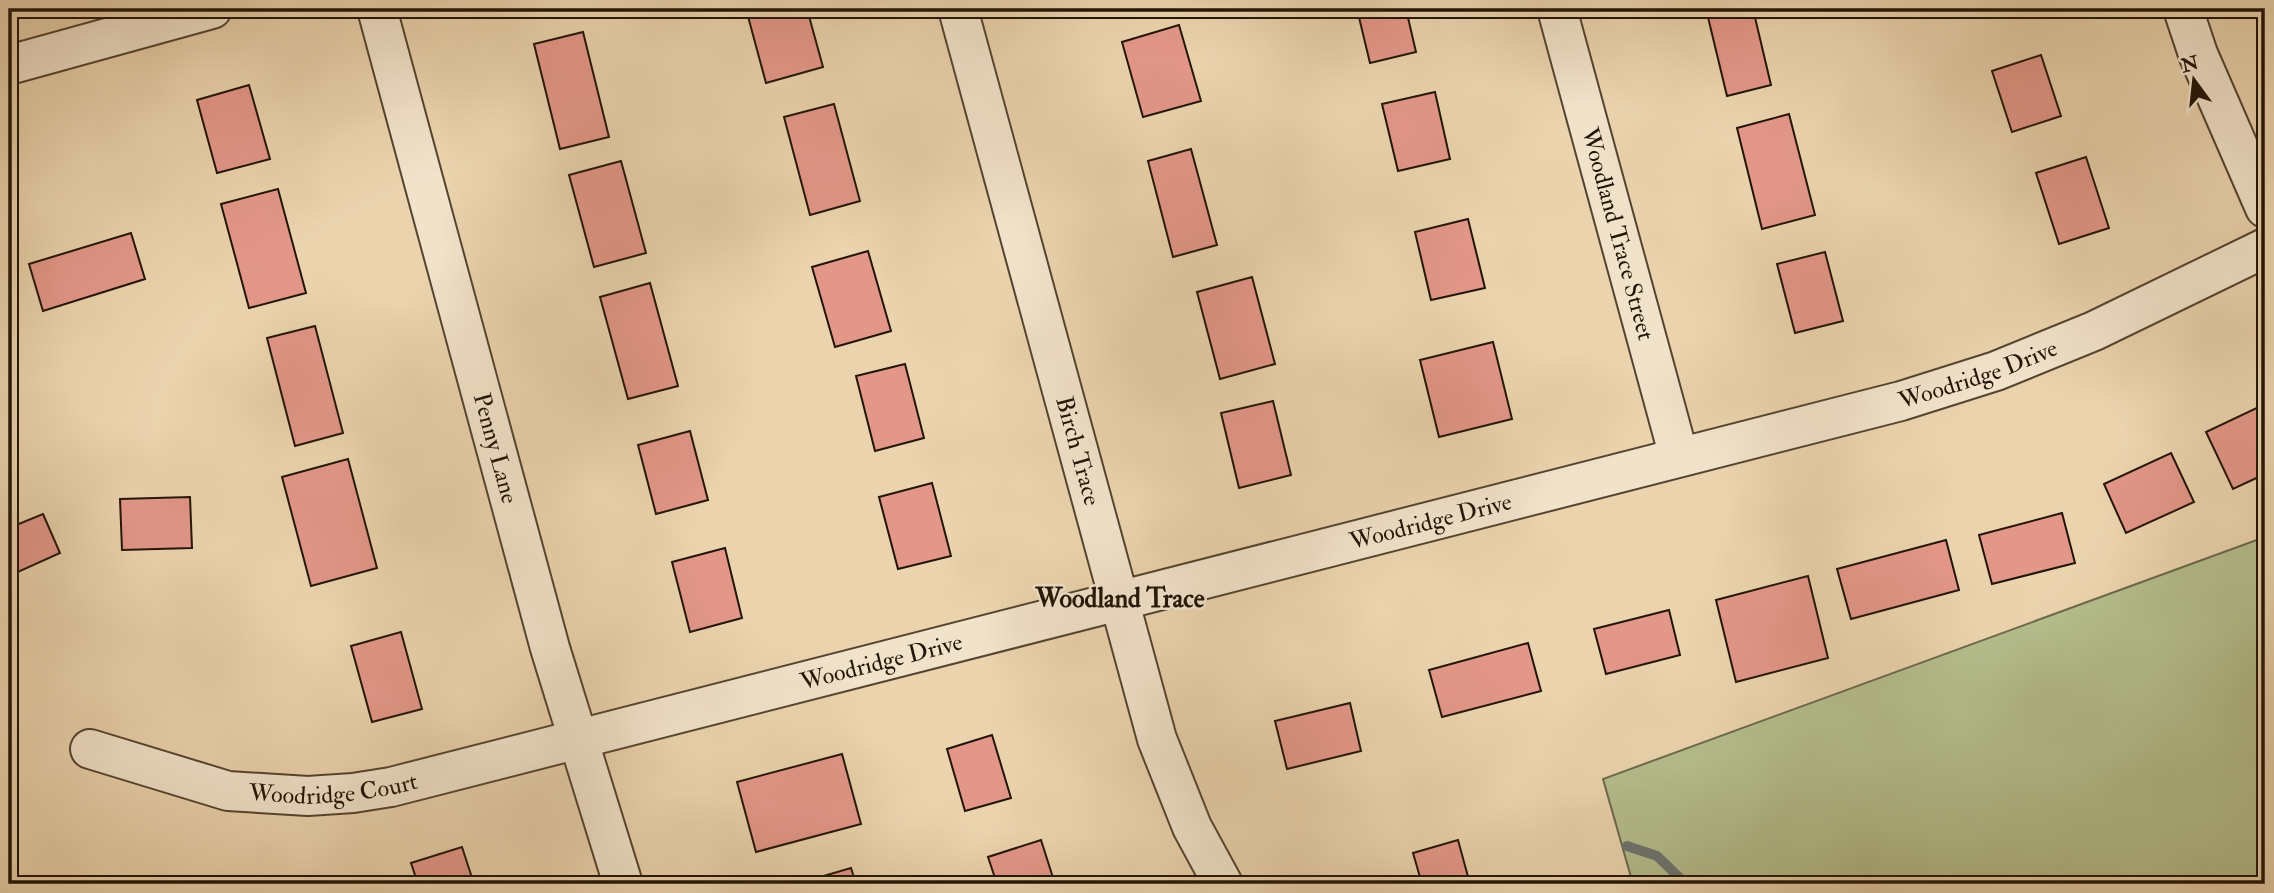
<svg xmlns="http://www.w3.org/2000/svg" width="2274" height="893" viewBox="0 0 2274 893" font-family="'IM FELL Double Pica',serif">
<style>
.green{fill:#b4bd8c;stroke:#6c694a;stroke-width:2}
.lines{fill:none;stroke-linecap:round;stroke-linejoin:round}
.stream{stroke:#6d7471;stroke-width:10}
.building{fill:#e39789;stroke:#231507;stroke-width:2}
.minor-casing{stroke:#554430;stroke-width:42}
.minor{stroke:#f1e2ca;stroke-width:38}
.labels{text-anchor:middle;stroke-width:5;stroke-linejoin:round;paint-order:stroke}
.street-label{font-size:24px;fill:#231507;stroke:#f1e2ca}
.neighbourhood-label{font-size:26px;font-weight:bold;fill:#231507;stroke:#f1e2ca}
</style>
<rect width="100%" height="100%" fill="#ead3ad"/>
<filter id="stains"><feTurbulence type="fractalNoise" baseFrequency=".00286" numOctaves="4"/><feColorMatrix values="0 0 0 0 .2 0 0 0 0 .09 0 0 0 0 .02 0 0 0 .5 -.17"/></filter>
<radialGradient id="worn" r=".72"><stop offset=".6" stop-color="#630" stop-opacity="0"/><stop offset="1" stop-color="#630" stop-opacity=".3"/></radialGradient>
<path class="green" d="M2265,537V884H1633L1603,779Z"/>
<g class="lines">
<path class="stream" d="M1627,846L1657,856L1686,884"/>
</g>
<g class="building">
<path d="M746,9H807L823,67L766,83Z"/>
<path d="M1357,9H1406L1416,52L1370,63Z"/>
<path d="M1706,9H1753L1771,85L1727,96Z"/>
<path d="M1179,25L1201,101L1143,117L1122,42Z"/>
<path d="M583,32L609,137L560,149L534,44Z"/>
<path d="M2041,55L2061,116L2012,132L1992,71Z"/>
<path d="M249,85L270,159L217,173L197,100Z"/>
<path d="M1435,92L1450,159L1398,171L1382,104Z"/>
<path d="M834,104L860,201L810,215L784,117Z"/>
<path d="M1789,114L1815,215L1762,229L1737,128Z"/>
<path d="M1191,149L1217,245L1173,257L1148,161Z"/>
<path d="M2086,157L2109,228L2059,244L2036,173Z"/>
<path d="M621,161L646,253L594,267L569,175Z"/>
<path d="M278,189L306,293L249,308L221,204Z"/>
<path d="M1468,219L1485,288L1431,300L1415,232Z"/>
<path d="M131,233L145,279L43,311L29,264Z"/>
<path d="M868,251L891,331L835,347L812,267Z"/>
<path d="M1825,252L1843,321L1795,333L1777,264Z"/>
<path d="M1252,277L1275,364L1220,379L1197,292Z"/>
<path d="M650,283L678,386L628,399L600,297Z"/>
<path d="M315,326L343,433L295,446L267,338Z"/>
<path d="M1493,342L1512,419L1439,437L1420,360Z"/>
<path d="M905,364L924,438L875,451L856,376Z"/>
<path d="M1273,401L1291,475L1239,488L1221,413Z"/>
<path d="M2265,404V474L2233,489L2206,432Z"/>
<path d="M690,431L708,500L656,514L638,445Z"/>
<path d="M2171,453L2194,502L2126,533L2104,484Z"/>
<path d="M348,459L377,568L311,586L282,477Z"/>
<path d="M932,483L951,556L898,569L879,497Z"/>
<path d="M190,497L192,548L122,550L120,499Z"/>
<path d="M2062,513L2075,563L1992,584L1979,535Z"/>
<path d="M43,514L60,553L9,576V528Z"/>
<path d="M1946,540L1959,590L1851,619L1837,569Z"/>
<path d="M725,548L742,618L690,632L672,562Z"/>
<path d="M1808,576L1828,658L1736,682L1716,600Z"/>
<path d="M1669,610L1680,655L1606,674L1594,629Z"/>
<path d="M401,632L422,709L372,722L351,646Z"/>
<path d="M1528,643L1541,691L1442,717L1429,670Z"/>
<path d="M1350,703L1361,751L1287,769L1275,721Z"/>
<path d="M992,735L1011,798L965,811L947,749Z"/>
<path d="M842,754L861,824L756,852L737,782Z"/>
<path d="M1041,840L1055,884H997L988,857Z"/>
<path d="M1458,840L1470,884H1422L1413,853Z"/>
<path d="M462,847L474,884H418L411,863Z"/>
<path d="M851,868L856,884H796Z"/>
</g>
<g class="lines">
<g class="minor-casing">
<g id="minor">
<path id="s1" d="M377,9L550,648L623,884"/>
<path id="s2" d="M958,9L1157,739L1192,827L1223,884"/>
<path id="s3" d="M1557,9L1679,457"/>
<path d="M2183,9L2198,54L2265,208"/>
<path d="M9,65L212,9"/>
<path id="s4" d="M90,749L228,791L308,796L353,793L391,787L1901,401L1996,371L2094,331L2265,248"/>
</g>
</g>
<use href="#minor" class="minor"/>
</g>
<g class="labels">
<g class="street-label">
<text dy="8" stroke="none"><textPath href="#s3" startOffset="233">Woodland Trace Street</textPath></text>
<text dy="8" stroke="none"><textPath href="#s4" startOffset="1948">Woodridge Drive</textPath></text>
<text dy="8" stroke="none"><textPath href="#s1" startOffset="455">Penny Lane</textPath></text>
<text dy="8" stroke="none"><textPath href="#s2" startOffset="458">Birch Trace</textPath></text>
<text dy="8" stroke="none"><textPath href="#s4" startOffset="1381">Woodridge Drive</textPath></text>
<text dy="8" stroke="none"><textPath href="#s4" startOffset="814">Woodridge Drive</textPath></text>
<text dy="8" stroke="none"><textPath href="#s4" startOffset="250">Woodridge Court</textPath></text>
</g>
<g class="neighbourhood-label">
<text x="1120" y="607">Woodland Trace</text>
</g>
</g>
<rect width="2274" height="893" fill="none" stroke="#ead3ad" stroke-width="35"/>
<rect x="10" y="10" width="2253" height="872" fill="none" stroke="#231507" stroke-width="3.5"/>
<rect x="18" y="18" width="2239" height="858" fill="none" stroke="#231507" stroke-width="2"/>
<g transform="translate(2194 80) rotate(345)" stroke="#f1e2ca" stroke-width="5" paint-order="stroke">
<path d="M0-5L12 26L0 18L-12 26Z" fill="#231507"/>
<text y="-10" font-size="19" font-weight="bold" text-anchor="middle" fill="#231507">N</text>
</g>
<rect width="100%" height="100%" filter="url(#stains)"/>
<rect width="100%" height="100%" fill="url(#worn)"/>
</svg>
